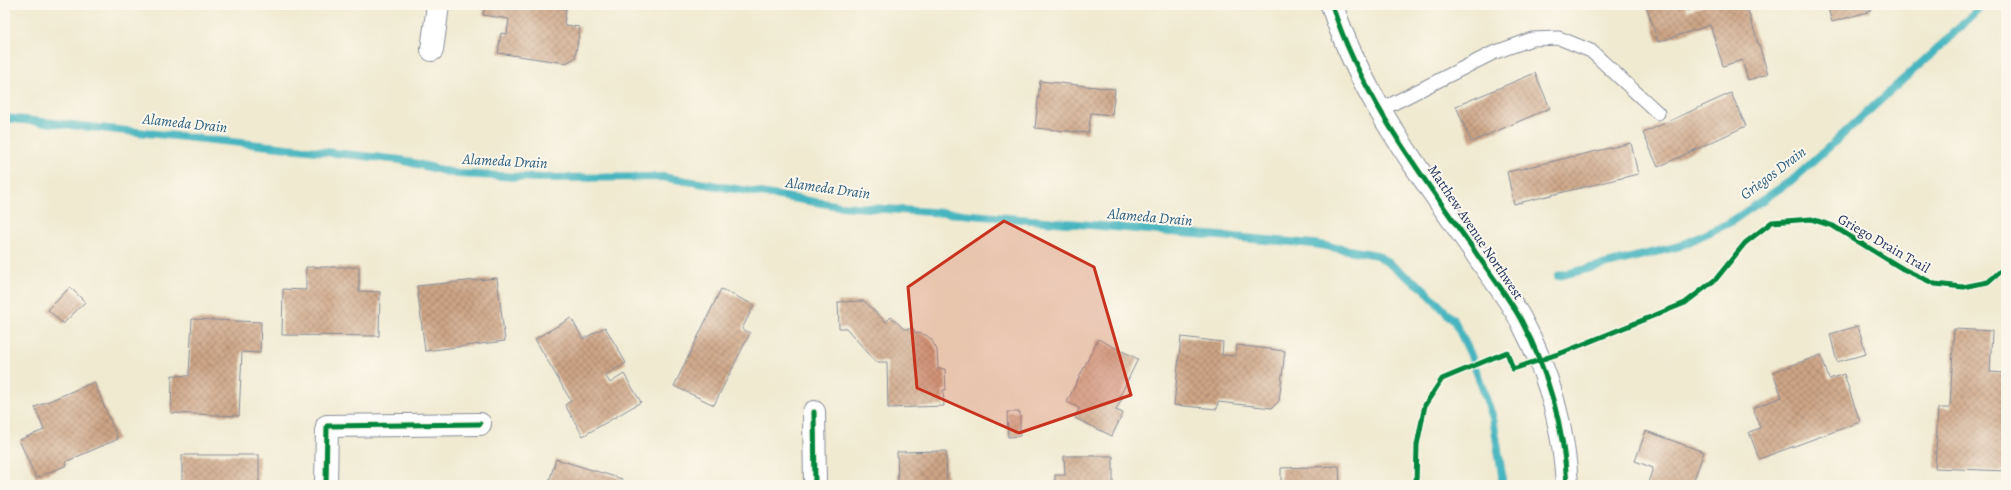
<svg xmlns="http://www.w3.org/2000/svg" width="2011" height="490" viewBox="0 0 2011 490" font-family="Alegreya,serif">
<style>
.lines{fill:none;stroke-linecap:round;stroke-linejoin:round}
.stream{stroke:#46b5bf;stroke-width:8}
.building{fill:url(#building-cross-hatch)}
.service-casing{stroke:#868c98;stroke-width:15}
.minor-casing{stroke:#868c98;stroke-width:24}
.tertiary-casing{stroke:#868c98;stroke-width:24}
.service{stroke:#fff;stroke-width:13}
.minor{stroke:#fff;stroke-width:22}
.tertiary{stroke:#fff;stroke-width:22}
.cycleway-casing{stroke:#fbf7ec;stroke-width:8}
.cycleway{stroke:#00873e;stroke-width:5}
.marked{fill:#c8321e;fill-opacity:0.2;stroke:#c8321e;stroke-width:3;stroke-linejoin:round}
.labels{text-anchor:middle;stroke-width:4;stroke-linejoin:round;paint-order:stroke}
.street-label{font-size:14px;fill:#1b2f5e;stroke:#fbf7ec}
.water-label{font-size:15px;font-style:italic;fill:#2a5e80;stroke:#fbf7ec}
</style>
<defs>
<pattern id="building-cross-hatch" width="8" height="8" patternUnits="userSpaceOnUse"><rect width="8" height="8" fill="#cda485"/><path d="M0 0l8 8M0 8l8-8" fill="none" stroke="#a68670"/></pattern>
</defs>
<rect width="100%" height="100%" fill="#fbf7ec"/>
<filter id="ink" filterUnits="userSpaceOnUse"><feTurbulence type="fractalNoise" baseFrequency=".025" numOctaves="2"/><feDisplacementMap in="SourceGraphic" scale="8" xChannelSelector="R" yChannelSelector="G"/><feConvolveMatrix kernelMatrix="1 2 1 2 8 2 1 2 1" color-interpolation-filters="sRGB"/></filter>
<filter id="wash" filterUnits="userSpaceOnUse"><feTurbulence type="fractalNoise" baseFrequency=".012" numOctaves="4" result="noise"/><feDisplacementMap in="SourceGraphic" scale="16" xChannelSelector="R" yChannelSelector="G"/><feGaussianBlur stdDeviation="0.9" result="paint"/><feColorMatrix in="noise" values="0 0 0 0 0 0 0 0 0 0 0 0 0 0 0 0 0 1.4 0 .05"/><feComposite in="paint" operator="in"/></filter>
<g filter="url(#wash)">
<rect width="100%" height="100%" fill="#f0ead1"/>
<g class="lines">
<g class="stream">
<path d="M5,118L401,160L457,174L541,178L662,177L840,206L960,214L1314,244L1377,255L1423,288L1455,322L1470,353L1493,418L1502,475V485"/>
<path d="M1558,276L1680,246L1729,223L1795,178L1952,35L1982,5"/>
</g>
</g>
<g id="blocks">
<g class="building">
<path d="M485,5H538L566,9L564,25L580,27L575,58L566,63L498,53L501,33L507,34L509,19L483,15Z"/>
<path d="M1646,5H1685L1687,11L1706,5H1746L1768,74L1748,80L1742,60L1723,66L1710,25L1658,42Z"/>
<path d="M1827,5H1870L1871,11L1832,22Z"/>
<path d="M1535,73L1550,108L1471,142L1456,106Z"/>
<path d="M1040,81L1115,89L1112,115L1091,113L1088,133L1035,128Z"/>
<path d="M1731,93L1746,126L1658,167L1643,133Z"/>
<path d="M1631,143L1638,174L1514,204L1507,172Z"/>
<path d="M306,267H359V291L380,292L379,336L282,335L283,289L306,290Z"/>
<path d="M497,278L505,341L425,351L417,286Z"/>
<path d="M70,287L85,302L63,324L48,310Z"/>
<path d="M721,289L754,305L742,329L750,333L714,405L674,386Z"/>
<path d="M864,301L886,322L891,317L904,329H914V332L926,335L931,339L937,350L938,369H945L946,390H943L944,406L888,408L887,362H876L846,328H839L838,302Z"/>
<path d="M571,318L583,339L605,327L626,363L605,375L610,383L624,374L641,402L583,436L565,405L571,401L535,339Z"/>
<path d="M192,319L261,322L260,353L242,352L239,416L171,413L172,375L189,376Z"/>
<path d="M1858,326L1866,354L1837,362L1830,334Z"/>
<path d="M1954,329L1992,331L1990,372L2006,373L2002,440H2006V471L1935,468L1938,408H1950Z"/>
<path d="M1181,337L1223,342L1222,355L1236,356L1237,345L1285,351L1279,401L1272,408L1218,402L1217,409L1174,405Z"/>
<path d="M1098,339L1138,359L1120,396L1123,397L1116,410L1123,413L1112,436L1075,418L1079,408L1067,402Z"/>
<path d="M1821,355L1829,379L1844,374L1860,422L1759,459L1749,432L1760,428L1753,408L1782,397L1773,372Z"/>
<path d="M94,382L118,439L65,462L67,465L36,478L19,440L44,430L35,407Z"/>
<path d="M1007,412H1020V436L1008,437Z"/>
<path d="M1646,431L1704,452L1692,485H1647L1653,468L1635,461Z"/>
<path d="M946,451L947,485H898L897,452Z"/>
<rect x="182" y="455" width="77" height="30"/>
<path d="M1064,456H1113V485H1055V475H1065Z"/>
<path d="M556,459L622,479L620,485H548Z"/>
<path d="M1339,466L1340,485H1281V468Z"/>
</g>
</g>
</g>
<g filter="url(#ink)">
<use href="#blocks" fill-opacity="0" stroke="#868c98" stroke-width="1"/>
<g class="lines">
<g class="service-casing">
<path id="service" d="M1380,110L1493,53L1532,39L1559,38L1591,51L1658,113"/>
</g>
<g class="minor-casing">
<g id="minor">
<path d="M432,50L438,5"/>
<path d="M814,412L815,485"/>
<path d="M326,485L327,426L480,424"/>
</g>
</g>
<g class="tertiary-casing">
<path id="tertiary" d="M1332,5C1361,96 1420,173 1474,250C1489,273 1508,296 1521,320C1548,371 1564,428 1567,485"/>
</g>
<use href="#service" class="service"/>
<use href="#minor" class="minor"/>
<use href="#tertiary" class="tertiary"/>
<g class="cycleway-casing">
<g id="cycleway">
<path d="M1332,5C1361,96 1420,173 1474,250C1489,273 1508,296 1521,320C1548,371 1564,428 1567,485"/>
<path d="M814,412L815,485"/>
<path d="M326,485L327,426L480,424"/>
<path d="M1416,485L1417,445L1425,405L1442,379L1507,352L1513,369L1564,352L1685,303L1716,279L1745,243L1772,222L1811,219L1833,226L1903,269L1935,284L1963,287L1988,282L2006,266"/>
</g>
</g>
<use href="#cycleway" class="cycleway"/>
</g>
</g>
<path class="marked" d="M1004,221L1094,267L1131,395L1019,433L917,388L908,287Z"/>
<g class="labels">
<g class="street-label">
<text transform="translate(1476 232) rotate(56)" y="5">Matthew Avenue Northwest</text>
<text transform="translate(1884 243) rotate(30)" y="5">Griego Drain Trail</text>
</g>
<g class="water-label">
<text transform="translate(185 123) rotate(6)" y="5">Alameda Drain</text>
<text transform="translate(505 161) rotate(3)" y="5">Alameda Drain</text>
<text transform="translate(1773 173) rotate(-37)" y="5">Griegos Drain</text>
<text transform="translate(828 188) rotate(8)" y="5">Alameda Drain</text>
<text transform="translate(1150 217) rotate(5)" y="5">Alameda Drain</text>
</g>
</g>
<rect width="2011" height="490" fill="none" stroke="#fbf7ec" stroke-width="20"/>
</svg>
